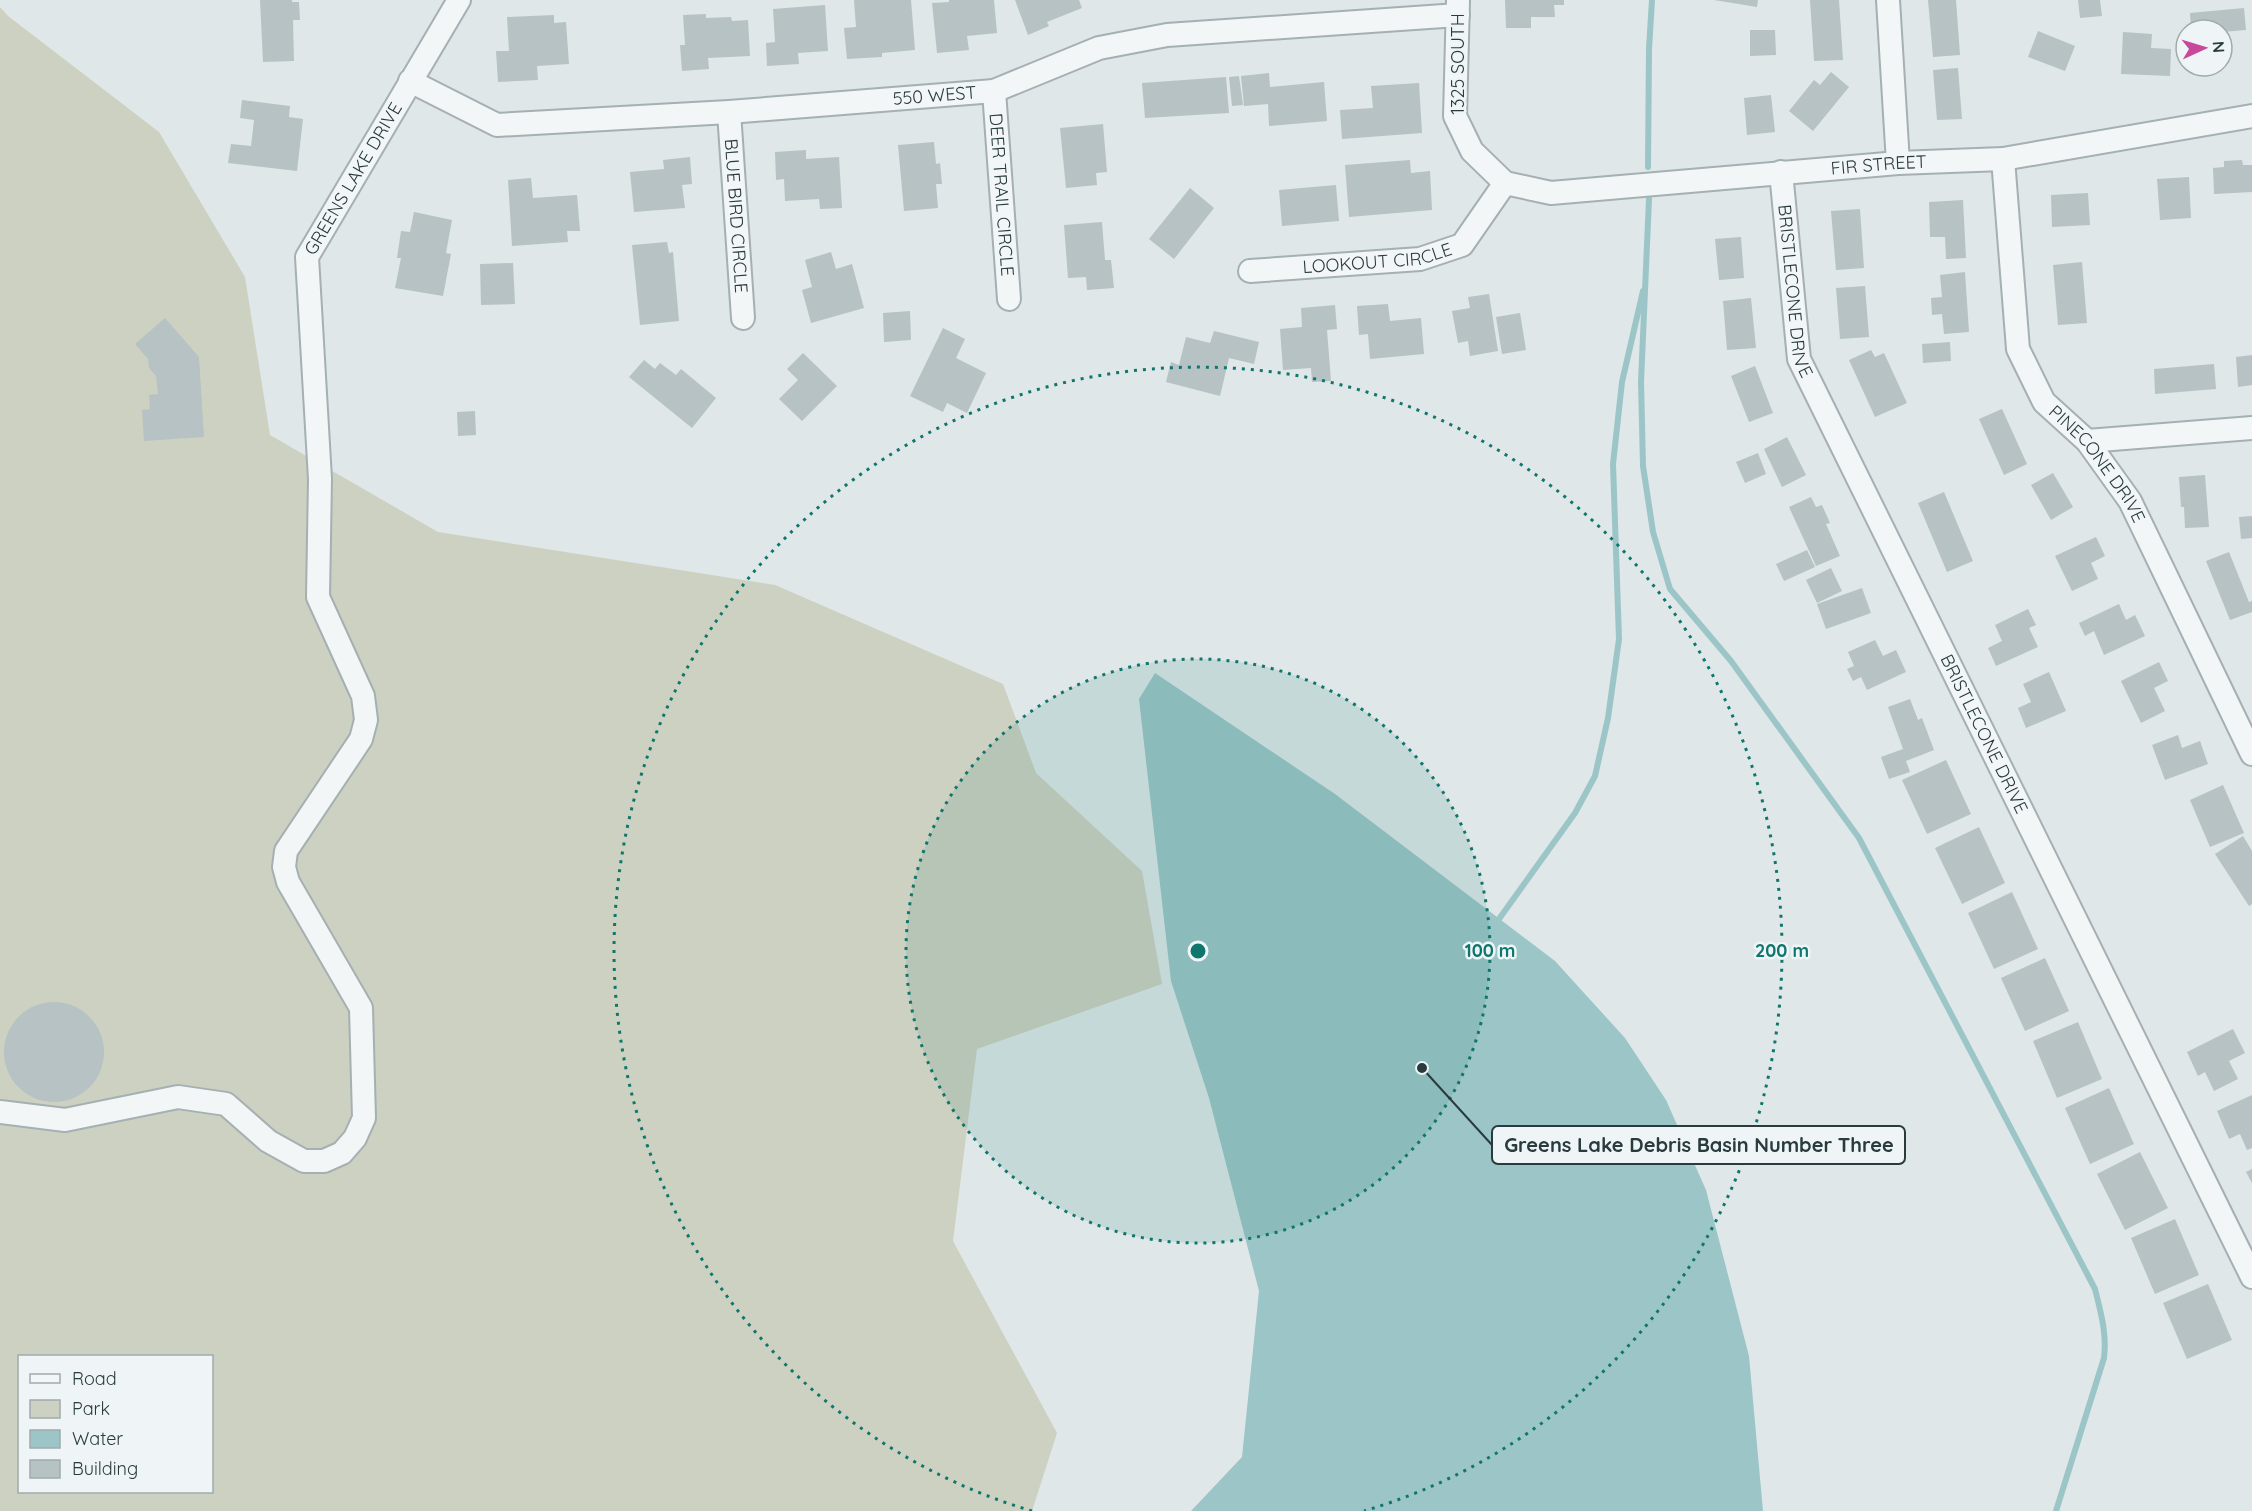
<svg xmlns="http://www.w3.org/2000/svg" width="2252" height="1511" viewBox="0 0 2252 1511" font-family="Quicksand,sans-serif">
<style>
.green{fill:#cdd1c1;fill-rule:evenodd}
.water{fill:#9cc5c7}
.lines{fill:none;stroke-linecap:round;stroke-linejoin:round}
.stream{stroke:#9cc5c7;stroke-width:6}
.building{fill:#b7c2c4}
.street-casing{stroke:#a5b0b2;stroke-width:26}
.street{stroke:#f2f6f6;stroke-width:22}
.ring{fill:none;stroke:#0f766e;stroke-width:3;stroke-dasharray:3 6}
.labels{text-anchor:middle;stroke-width:5;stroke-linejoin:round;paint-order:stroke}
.street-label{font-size:18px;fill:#293b3e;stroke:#eff5f6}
.centre{fill:#0f766e;stroke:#eff5f6;stroke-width:3}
.ring-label{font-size:18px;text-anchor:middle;font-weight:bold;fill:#0f766e;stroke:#eff5f6;stroke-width:5;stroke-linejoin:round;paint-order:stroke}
.leader{fill:none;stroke:#293b3e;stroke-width:2}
.callout-dot{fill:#293b3e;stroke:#eff5f6;stroke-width:2}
.callout{fill:#eff5f6;stroke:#293b3e;stroke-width:2}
.callout-label{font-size:20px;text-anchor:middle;font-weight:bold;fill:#293b3e}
</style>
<rect width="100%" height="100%" fill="#dfe7e8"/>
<path class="green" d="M0,7L8,16L159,132L245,277L270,435L438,532L775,585L1003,684L1036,773L1142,871L1162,984L977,1049L953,1241L1057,1433L1032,1511H0ZM20,1356H212V1492H20Z"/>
<path class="water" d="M1155,673L1335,794L1555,961L1625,1038L1666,1100L1706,1190L1749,1356L1763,1511H1191L1242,1457L1259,1291L1209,1098L1171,981L1139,699Z"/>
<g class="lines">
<g class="stream">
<path d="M1648,167L1649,49L1652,0"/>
<path d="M1649,199L1641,382L1643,466L1653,532L1670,589L1731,661L1859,838L2095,1289C2101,1313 2107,1334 2104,1358L2056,1511"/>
<path d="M1499,919L1575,813L1595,776L1608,718L1619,639L1613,464L1622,382L1643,291"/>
</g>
</g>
<g class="building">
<path d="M260,0H292V2H299L300,20H293L294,61L263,62Z"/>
<path d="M854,0H911L915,50L882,53V57L847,59L844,28L856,27Z"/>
<path d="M949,0H994L997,33L967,36L969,50L937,53L932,3L949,2Z"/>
<path d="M1015,0H1079L1082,8L1047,22L1049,26L1028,35Z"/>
<path d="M1505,0H1564V5H1554L1555,17H1531V28H1506Z"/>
<path d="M1714,0H1758L1757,7Z"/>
<path d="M1810,0H1839L1843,60L1814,61Z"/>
<path d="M1928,0H1956L1960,55L1933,57Z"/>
<path d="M2078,0H2100L2102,16L2080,18Z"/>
<path d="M825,5L828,51L798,53L799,64L767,66L766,43L775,42L773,9Z"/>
<path d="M2244,8L2246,30L2222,32V30H2191L2190,13Z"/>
<path d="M706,14V18L731,17L732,21L748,20L750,56L708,58L709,69L682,71L680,45H685L683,15Z"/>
<path d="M554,15V23L566,22L569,64L537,66L538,80L498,82L496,51H509L507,17Z"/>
<path d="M1750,30H1775L1776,55L1750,56Z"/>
<path d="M2038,31L2075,46L2065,71L2028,57Z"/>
<path d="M2123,32L2152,34L2151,48L2171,49L2170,76L2121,74Z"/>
<path d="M1958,68L1962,119L1937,120L1933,70Z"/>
<path d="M1831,72L1849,87L1813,131L1789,111L1814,80L1820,85Z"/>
<path d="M1269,73L1270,87L1324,82L1327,121L1269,126L1268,104L1244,106L1241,76Z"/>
<path d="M1239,76L1243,105L1232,106L1229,77Z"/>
<path d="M1226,77L1229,113L1145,118L1142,83Z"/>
<path d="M1419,83L1422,133L1342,139L1340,110L1373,108L1371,86Z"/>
<path d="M1771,95L1775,132L1747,135L1744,98Z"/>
<path d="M242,100L290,106L289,117L303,119L297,171L228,163L231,144L251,146L254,120L240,118Z"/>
<path d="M1103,124L1107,172L1096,173L1097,185L1066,188L1060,128Z"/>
<path d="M934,142L936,164L940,163L942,184H936L938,208L904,211L898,145Z"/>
<path d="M806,150V159L839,157L842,208L820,209L819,199L785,201L784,179L776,180L775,152Z"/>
<path d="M690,157L692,184L682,185L685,208L634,212L630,172L664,169L663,160Z"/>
<path d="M1410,160L1411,173L1430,171L1432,210L1349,217L1345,165Z"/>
<path d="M2242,160L2243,165H2252V192L2214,194L2213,168L2224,167V161Z"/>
<path d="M2189,177L2191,218L2160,220L2157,179Z"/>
<path d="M531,178L533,198L577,195L580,231H567L568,242L512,246L508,180Z"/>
<path d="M1336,185L1339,221L1282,226L1279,190Z"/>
<path d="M1190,188L1214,208L1174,259L1149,239Z"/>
<path d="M2088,193L2090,225L2052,227L2051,195Z"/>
<path d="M1963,200L1966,258L1946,259L1945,237H1930L1929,202Z"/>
<path d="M1860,209L1864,268L1836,270L1831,211Z"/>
<path d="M414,212L452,220L446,253L451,254L443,296L395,288L401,258H397L401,231L410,232Z"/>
<path d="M1102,222L1105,260H1111L1114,288L1087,290L1086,277L1068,278L1064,225Z"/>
<path d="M1741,237L1744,278L1719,280L1715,239Z"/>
<path d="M667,242L669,253L673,252L679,321L640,325L632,245Z"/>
<path d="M831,252L836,269L852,264L864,308L811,323L802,290L812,287L805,260Z"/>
<path d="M2082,262L2087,323L2058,325L2053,265Z"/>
<path d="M513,263L515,304L481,305L480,264Z"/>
<path d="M1965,272L1969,332L1944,334L1942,314L1932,315L1931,298L1942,297L1940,275Z"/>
<path d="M1865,286L1869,337L1840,339L1836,288Z"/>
<path d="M1489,294L1498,351L1470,356L1468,341L1458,343L1452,311L1470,308L1468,297Z"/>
<path d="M1751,298L1756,348L1727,350L1723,301Z"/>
<path d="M1388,304L1390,321L1421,318L1424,354L1370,359L1368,334L1359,335L1357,306Z"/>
<path d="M1335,305L1337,329L1327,330L1331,381L1312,382L1311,368L1283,370L1280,329L1302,327L1301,308Z"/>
<path d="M910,311L911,340L884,342L883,313Z"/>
<path d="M1520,313L1526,350L1502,354L1496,317Z"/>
<path d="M165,318L199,357L204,437L144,441L142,410L150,409L149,395L158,394L156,376L149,368L148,359L135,344Z"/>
<path d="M943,328L965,339L956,358L986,373L967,413L947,403L943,412L910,396Z"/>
<path d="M1214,331L1259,342L1254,364L1229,358L1220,396L1166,382L1171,362L1179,365L1186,337L1210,343Z"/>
<path d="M1950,342L1951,361L1923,363L1922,344Z"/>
<path d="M1871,350L1875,357L1884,353L1907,403L1875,417L1849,360Z"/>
<path d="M803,353L837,386L802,421L779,399L798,380L787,369Z"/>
<path d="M2252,355V385L2238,387L2236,357Z"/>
<path d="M644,360L655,369L660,363L676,375L681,369L716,398L692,428L629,377Z"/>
<path d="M2214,364L2216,389L2155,394L2154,369Z"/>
<path d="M1755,366L1773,413L1749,422L1731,376Z"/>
<path d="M2002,409L2027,464L2004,475L1979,419Z"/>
<path d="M475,411L476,435L458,436L457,412Z"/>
<path d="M1787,437L1806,475L1782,487L1764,449Z"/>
<path d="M1758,453L1766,474L1745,483L1736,462Z"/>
<path d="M2053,473L2073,507L2051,520L2031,485Z"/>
<path d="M2205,475L2209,527L2185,528L2184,507H2181L2179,477Z"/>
<path d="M1944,492L1973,561L1947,572L1918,503Z"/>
<path d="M1811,497L1816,507L1822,505L1830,523L1826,524L1840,556L1816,566L1789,507Z"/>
<path d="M2252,516V538L2241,539L2239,517Z"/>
<path d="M2096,537L2105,556L2091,563L2098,579L2072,591L2055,556Z"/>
<path d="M1807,550L1815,567L1784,581L1776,564Z"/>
<path d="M2229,552L2249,602L2252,601V612L2230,620L2206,561Z"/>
<path d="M1831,568L1842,591L1817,603L1806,580Z"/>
<path d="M1862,588L1871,613L1826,629L1817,604Z"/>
<path d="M2119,604L2126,620L2135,615L2145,636L2104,655L2094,631L2085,636L2079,623Z"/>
<path d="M2028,609L2036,625L2029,628L2038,647L1996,666L1988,648L2002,641L1995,625Z"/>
<path d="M1875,640L1883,656L1896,650L1906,672L1867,690L1861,677L1853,681L1847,669L1854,666L1848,652Z"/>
<path d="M2159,662L2168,681L2154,688L2165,711L2141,723L2121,681Z"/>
<path d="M2049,672L2066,711L2026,728L2018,708L2031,702L2023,684Z"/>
<path d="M1910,699L1918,720L1922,718L1934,750L1906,761L1910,772L1889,779L1881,757L1903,749L1888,707Z"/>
<path d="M2178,735L2182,748L2200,741L2208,764L2165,780L2152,745Z"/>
<path d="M1946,760L1971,814L1927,834L1902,780Z"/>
<path d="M2223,785L2244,833L2210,847L2190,800Z"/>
<path d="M1979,827L2005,883L1962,904L1935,848Z"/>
<path d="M2243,836L2252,851V904L2249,906L2215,854Z"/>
<path d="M2012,892L2038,949L1994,969L1968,913Z"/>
<path d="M2045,958L2069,1011L2025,1031L2001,978Z"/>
<circle cx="54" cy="1052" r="50"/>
<path d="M2078,1022L2102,1079L2057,1098L2033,1041Z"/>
<path d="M2233,1029L2245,1053L2229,1061L2238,1079L2214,1091L2205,1072L2198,1076L2187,1052Z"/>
<path d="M2109,1088L2134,1144L2090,1164L2065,1108Z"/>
<path d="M2252,1095V1148L2247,1150L2240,1134L2229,1139L2217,1111Z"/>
<path d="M2140,1152L2168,1208L2125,1230L2097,1174Z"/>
<path d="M2252,1169V1183L2246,1172Z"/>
<path d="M2175,1219L2199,1275L2155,1294L2131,1238Z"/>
<path d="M2208,1284L2232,1340L2187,1359L2163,1303Z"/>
</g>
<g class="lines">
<g class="street-casing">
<g id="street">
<path d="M1888,0L1898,163"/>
<path d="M1458,1L1455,116L1472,151L1505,183"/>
<path id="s1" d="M410,81L497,125L729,112L994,91L1099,48L1167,35L1458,15"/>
<path id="s2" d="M994,91L1009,299"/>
<path id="s3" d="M729,112L743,318"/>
<path id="s4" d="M2003,159L2018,349L2044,402L2087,441L2130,501L2252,754"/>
<path id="s5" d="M1781,172L1799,359L2252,1277"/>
<path id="s6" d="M1505,183L1551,193L1898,163L2003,159L2252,116"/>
<path id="s7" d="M1250,271L1420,259L1462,245L1505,183"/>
<path d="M2087,441L2252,428"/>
<path id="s8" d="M0,1112L65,1120L178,1097L226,1104L268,1141L304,1161H324L342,1153L355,1138L364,1118L361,1008L288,882L284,867L286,851L361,739L366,720L363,696L318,597L320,479L307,257L459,0"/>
</g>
</g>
<use href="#street" class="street"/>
</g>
<circle cx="1198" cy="951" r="292" fill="#0f766e" fill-opacity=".12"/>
<g class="ring">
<circle cx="1198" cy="951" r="292"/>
<path d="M1032 1511A584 584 0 1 1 1364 1511"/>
</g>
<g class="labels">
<g class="street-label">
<text transform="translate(1458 64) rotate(-90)" y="6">1325 SOUTH</text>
<text dy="6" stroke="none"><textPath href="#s1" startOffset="536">550 WEST</textPath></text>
<text dy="6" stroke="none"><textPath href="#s6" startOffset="376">FIR STREET</textPath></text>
<text dy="6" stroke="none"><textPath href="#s8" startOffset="1414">GREENS LAKE DRIVE</textPath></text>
<text dy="6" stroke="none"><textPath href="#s2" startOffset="104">DEER TRAIL CIRCLE</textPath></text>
<text dy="6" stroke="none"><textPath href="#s3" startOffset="104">BLUE BIRD CIRCLE</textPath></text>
<text dy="6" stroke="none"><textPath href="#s7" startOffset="128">LOOKOUT CIRCLE</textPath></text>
<text dy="6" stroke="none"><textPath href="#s5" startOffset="120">BRISTLECONE DRIVE</textPath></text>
<text dy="6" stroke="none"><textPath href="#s4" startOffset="332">PINECONE DRIVE</textPath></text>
<text dy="6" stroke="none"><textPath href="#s5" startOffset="606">BRISTLECONE DRIVE</textPath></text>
</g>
</g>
<circle cx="1198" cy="951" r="9" class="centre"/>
<g class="ring-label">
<text x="1490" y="957">100 m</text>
<text x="1782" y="957">200 m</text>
</g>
<path class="leader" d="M1422 1068L1492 1145"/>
<circle class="callout-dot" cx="1422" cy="1068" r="6"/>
<rect class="callout" x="1492" y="1126" width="413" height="38" rx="6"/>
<g class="callout-label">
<text x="1699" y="1152">Greens Lake Debris Basin Number Three</text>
</g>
<rect x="18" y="1355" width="195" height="138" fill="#eff5f6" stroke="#a0abac" stroke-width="1.5"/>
<rect x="30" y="1374" width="30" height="9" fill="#f2f6f6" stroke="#a0abac" stroke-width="1.5"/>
<text x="72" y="1385" font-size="18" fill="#293b3e">Road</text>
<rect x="30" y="1400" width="30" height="18" fill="#cdd1c1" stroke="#a0abac" stroke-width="1.5"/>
<text x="72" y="1415" font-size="18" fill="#293b3e">Park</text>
<rect x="30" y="1430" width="30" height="18" fill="#9cc5c7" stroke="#a0abac" stroke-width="1.5"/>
<text x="72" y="1445" font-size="18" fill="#293b3e">Water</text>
<rect x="30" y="1460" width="30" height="18" fill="#b7c2c4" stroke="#a0abac" stroke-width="1.5"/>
<text x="72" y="1475" font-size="18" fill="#293b3e">Building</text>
<g transform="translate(2204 48) rotate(86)"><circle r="28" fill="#eff5f6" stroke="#a0abac" stroke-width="1.5"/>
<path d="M0-4.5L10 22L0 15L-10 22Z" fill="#c84999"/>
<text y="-9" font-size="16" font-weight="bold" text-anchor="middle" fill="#293b3e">N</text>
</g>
</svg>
